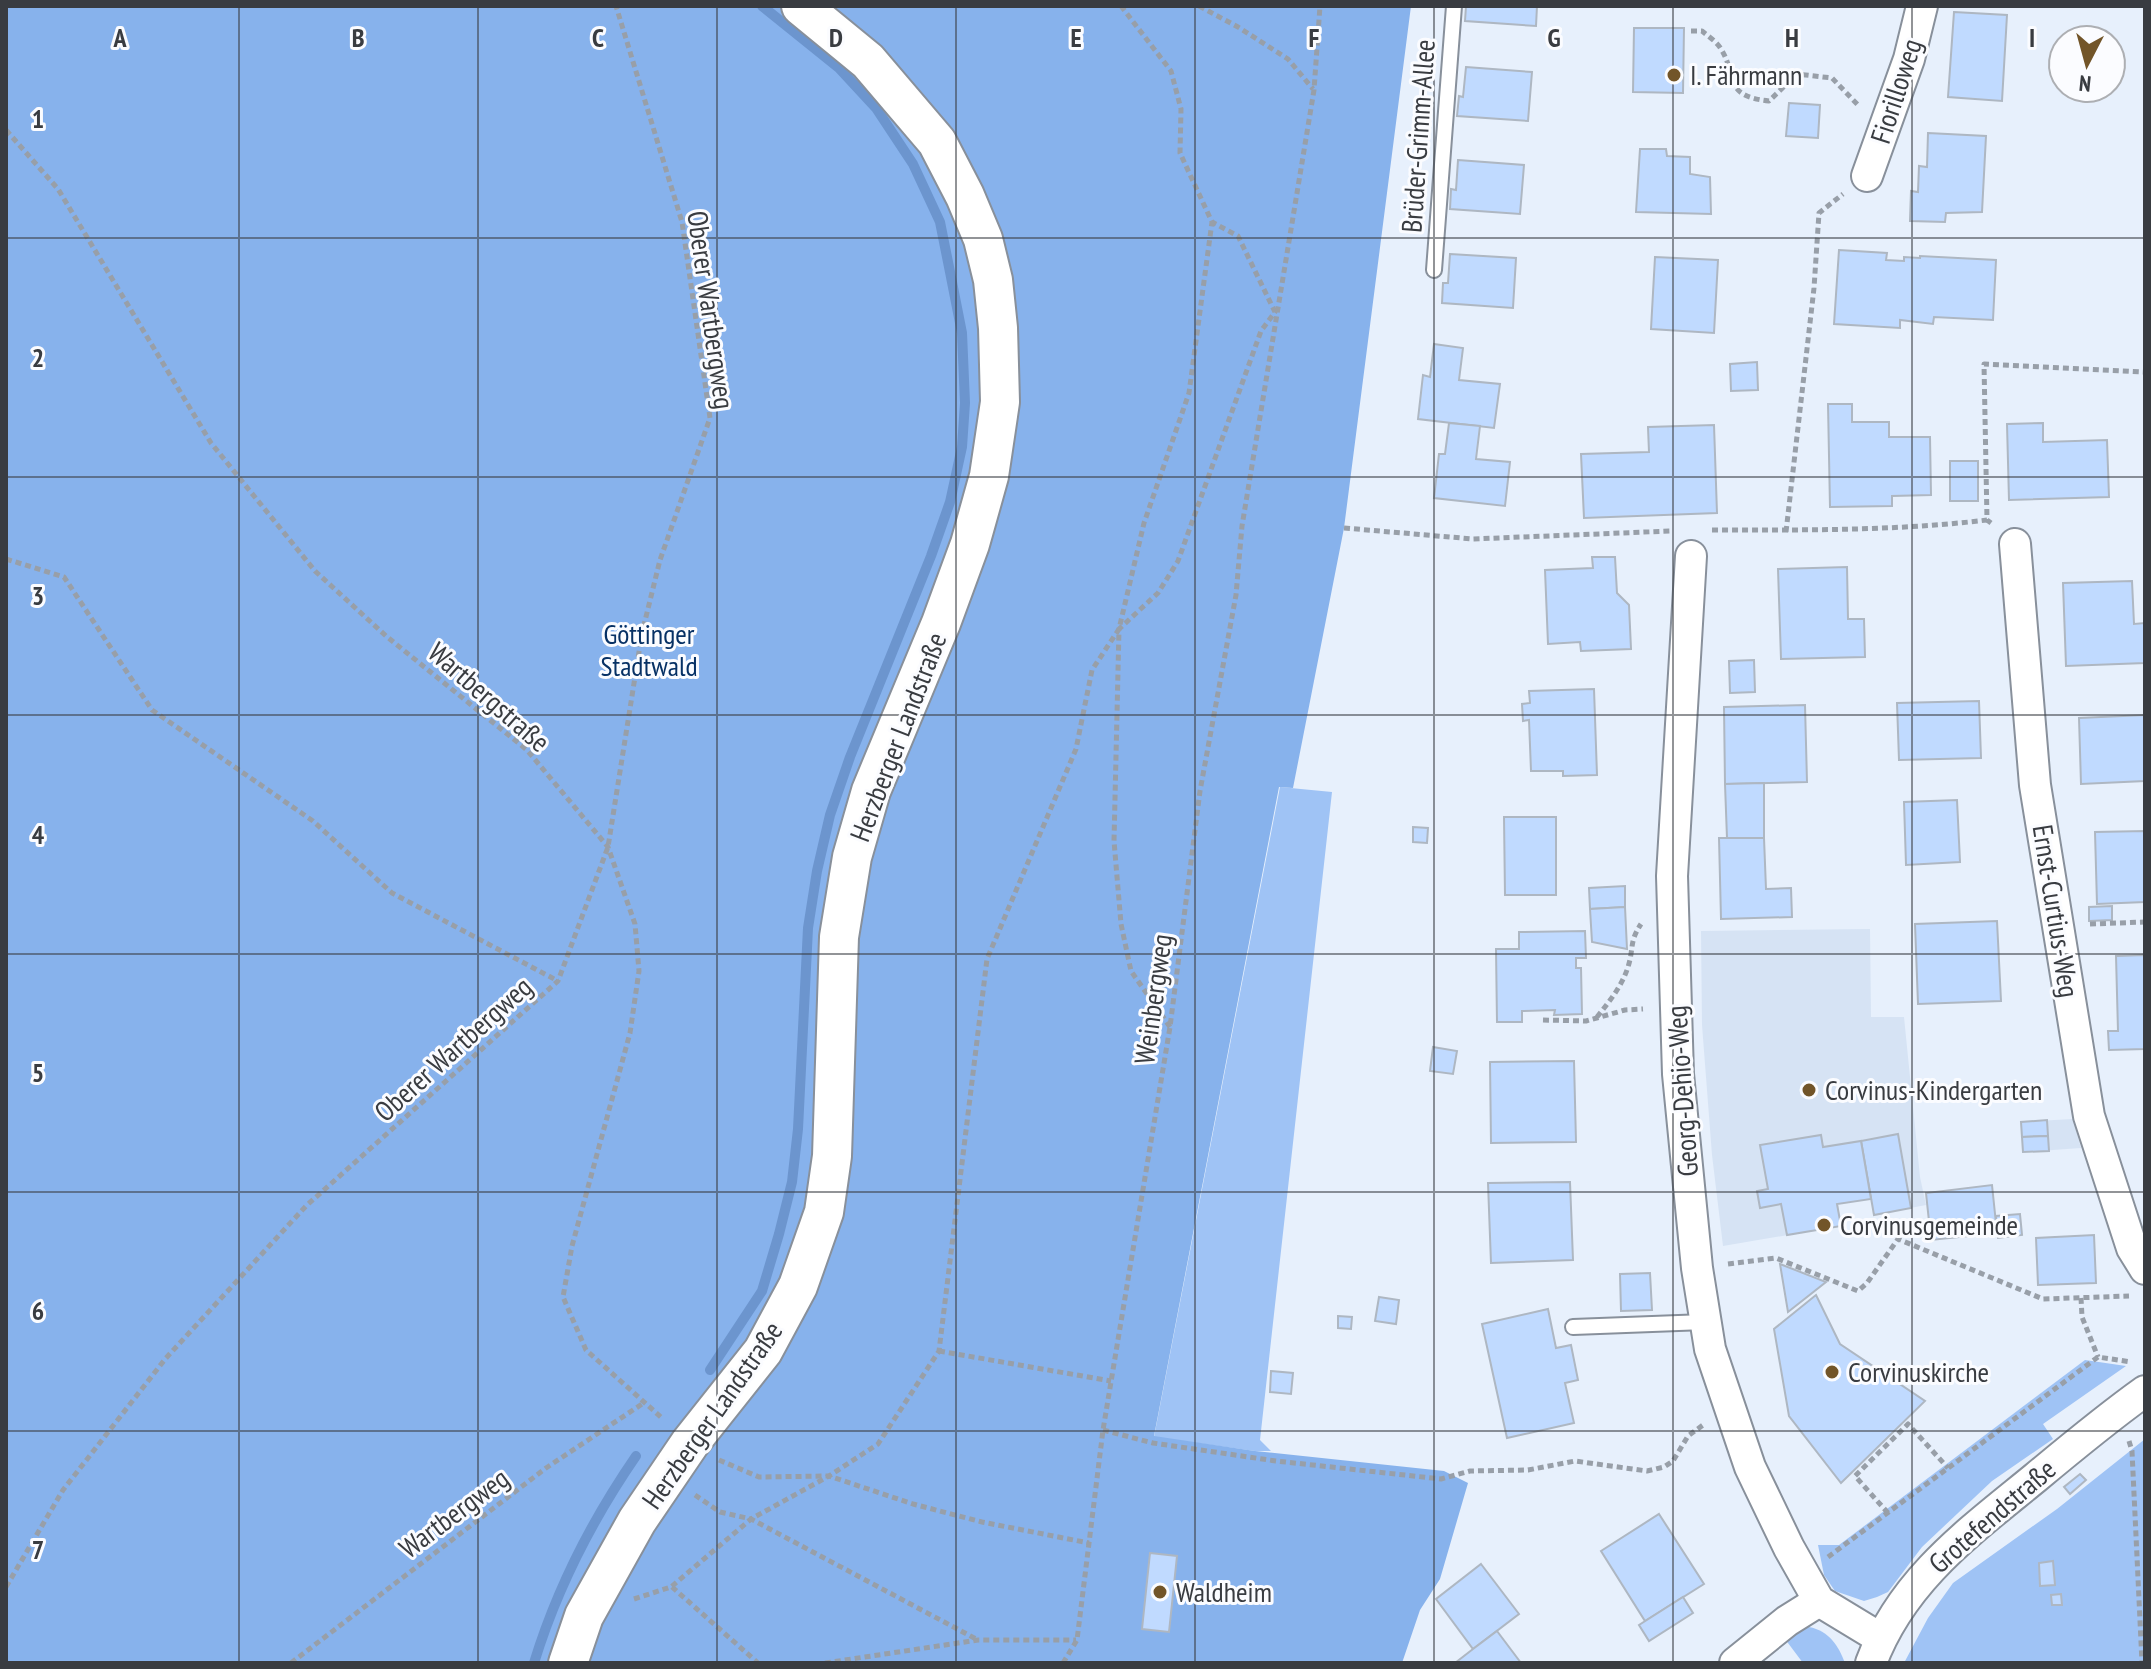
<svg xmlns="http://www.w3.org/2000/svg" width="2151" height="1669" viewBox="0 0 2151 1669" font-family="'PT Sans Narrow',sans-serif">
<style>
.built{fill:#d6e3f4}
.green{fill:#9fc3f5}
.forest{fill:#87b2ec}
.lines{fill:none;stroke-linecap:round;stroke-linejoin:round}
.stream{stroke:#6c95ce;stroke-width:10}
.building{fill:#c0daff;stroke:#aeb7c2;stroke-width:2}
.service-casing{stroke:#88909b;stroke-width:18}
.minor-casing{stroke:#88909b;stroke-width:34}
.tertiary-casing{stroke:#88909b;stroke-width:42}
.path{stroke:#989fa8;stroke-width:5;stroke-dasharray:6 4;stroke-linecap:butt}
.service{stroke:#fff;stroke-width:14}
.minor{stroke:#fff;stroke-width:30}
.tertiary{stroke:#fff;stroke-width:38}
.grid{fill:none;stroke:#393c41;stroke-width:2;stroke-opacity:0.55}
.poi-dot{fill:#725529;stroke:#fbfcff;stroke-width:3}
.labels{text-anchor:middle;stroke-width:6;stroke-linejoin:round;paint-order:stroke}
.poi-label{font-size:28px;fill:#393c41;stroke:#fbfcff;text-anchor:start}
.street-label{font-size:28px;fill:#393c41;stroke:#fbfcff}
.park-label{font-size:28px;fill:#073165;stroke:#fbfcff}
.grid-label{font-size:26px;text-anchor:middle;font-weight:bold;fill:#393c41;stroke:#fbfcff;stroke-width:6;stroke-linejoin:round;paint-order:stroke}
</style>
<rect width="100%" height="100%" fill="#e7f0fc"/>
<g class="built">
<path d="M1870,929L1871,1017H1904L1920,1177L1926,1205L1874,1215L1871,1199L1838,1204L1841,1226L1723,1246L1712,1155L1702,1025L1701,931Z"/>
<path d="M2073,1119L2081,1148L2023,1152L2021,1122Z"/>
</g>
<g class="green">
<path d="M1280,787L1332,792L1260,1440L1271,1451H1255L1154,1437Z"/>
<path d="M2085,1360L2126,1366L2043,1424L2053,1439L1992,1481L1922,1547L1888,1592L1877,1597L1864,1601L1835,1591L1824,1575L1818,1545H1839Z"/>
<path d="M2145,1439V1663H1904L1928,1618L1953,1583L2057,1509Z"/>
<path d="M1809,1627C1829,1631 1838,1645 1845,1663H1803L1785,1639L1797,1630Z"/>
</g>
<path class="forest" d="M6,6H1411L1344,528L1293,788L1279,787L1154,1436L1255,1451L1444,1471L1468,1483L1440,1579L1420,1610L1402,1663H6Z"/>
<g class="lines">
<g class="stream">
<path d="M710,1370L762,1291L779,1234L792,1182L798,1129L808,928L817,871L830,815L850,757L931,556L950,502L962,447L965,403L962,333L950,272L940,222L913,164L876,108L839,68L762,6"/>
<path d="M534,1663C557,1588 592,1520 636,1456"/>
</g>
</g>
<g class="building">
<path d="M1466,6H1537L1536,26L1465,21Z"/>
<path d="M1954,12L2007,15L2002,101L1948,97Z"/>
<path d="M1634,28H1684L1683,93L1633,92Z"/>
<path d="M1466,67L1532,72L1528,121L1457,116L1459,96L1463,97Z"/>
<path d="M1789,103L1820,105L1818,138L1786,136Z"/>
<path d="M1928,133L1986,136L1982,212L1946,213L1945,222L1910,221L1911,191L1918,192L1919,166L1927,167Z"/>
<path d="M1640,149H1666L1667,156L1690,157V174L1710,177L1711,214L1636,212Z"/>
<path d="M1458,160L1524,165L1520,214L1450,209L1451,189L1456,190Z"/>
<path d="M1839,250L1887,253L1886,260L1904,261V257L1920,258V256L1996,260L1993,320L1934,317L1933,324L1900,320V328L1834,324Z"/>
<path d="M1450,254L1516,258L1513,308L1442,303L1443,283H1448Z"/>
<path d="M1655,257L1718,260L1714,333L1651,329Z"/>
<path d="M1434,344L1463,348L1459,380L1500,384L1494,428L1418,419L1423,375L1430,377Z"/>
<path d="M1757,362L1758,390L1731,391L1730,364Z"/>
<path d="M1828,404H1852V422H1889V437H1930L1931,495L1892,496V506L1830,507Z"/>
<path d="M1449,423L1480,426L1476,459L1510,462L1505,506L1434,498L1439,454H1445Z"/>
<path d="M2043,423V442L2107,440L2109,497L2009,500L2007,424Z"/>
<path d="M1714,425L1717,513L1584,518L1581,454L1649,452L1648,427Z"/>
<rect x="1950" y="461" width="28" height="40"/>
<path d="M1592,557H1615L1617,593L1629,605L1631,649L1581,651L1580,642L1548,644L1545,570L1593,568Z"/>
<path d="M1847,567L1848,619H1864L1865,657L1781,659L1778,569Z"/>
<path d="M2132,581L2134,624L2145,623V663L2066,666L2063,583Z"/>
<path d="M1754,660L1755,692L1730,693L1729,661Z"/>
<path d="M1594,689L1597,775L1563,776V771H1531L1529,720L1523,721L1522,704L1530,703L1529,691Z"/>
<path d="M1979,701L1981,758L1899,760L1897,703Z"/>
<path d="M1805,705L1807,782L1725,784L1724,707Z"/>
<path d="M2145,715V781L2081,784L2079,718Z"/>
<path d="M1764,783V838H1727L1725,784Z"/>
<path d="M1957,800L1960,862L1906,865L1904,802Z"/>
<path d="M1504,817H1556V895H1505Z"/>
<path d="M1413,827L1428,828L1427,843L1413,842Z"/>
<path d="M2145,831V902L2097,904L2095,832Z"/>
<path d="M1719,838H1764L1766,889L1791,888L1792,917L1721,919Z"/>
<path d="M1625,886V907L1590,909L1589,888Z"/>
<path d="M2112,906V920L2089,921V907Z"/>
<path d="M1625,907L1627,949L1592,942L1590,909Z"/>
<path d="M1997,921L2001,1001L1918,1004L1915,924Z"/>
<path d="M1585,931L1586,958H1576V968H1581L1582,1014L1554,1015L1555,1010L1522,1011V1022H1497L1496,949H1519V932Z"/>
<path d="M2145,955V1049L2109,1050L2108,1031H2118L2116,956Z"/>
<path d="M1433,1047L1457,1051L1453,1074L1430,1071Z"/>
<path d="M1574,1061L1576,1142L1491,1143L1490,1062Z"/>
<path d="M2047,1120L2048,1136L2022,1137L2021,1122Z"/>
<path d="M1898,1134L1911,1208L1874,1215L1861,1141Z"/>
<path d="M1821,1135L1823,1147L1861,1141L1871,1199L1837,1204L1841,1226L1787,1235L1781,1204L1760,1208L1757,1191L1768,1189L1760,1145Z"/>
<path d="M2048,1136L2049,1151L2023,1152L2022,1137Z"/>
<path d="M1570,1182L1573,1260L1491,1263L1488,1183Z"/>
<path d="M1992,1185L1997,1233L1931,1240L1926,1193Z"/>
<path d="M2020,1214L2022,1235L1998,1238L1996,1216Z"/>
<path d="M2094,1235L2096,1283L2038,1285L2036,1238Z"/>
<path d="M1780,1264L1826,1282L1788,1312Z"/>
<path d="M1650,1273L1652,1310L1621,1311L1620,1274Z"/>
<path d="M1816,1295L1840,1344L1925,1401L1841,1483L1789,1416L1774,1329Z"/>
<path d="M1379,1297L1399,1300L1396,1324L1375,1321Z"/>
<path d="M1548,1309L1556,1348L1571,1345L1578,1380L1565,1383L1574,1423L1507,1438L1482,1324Z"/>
<path d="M1338,1316L1352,1317L1351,1329L1338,1328Z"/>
<path d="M1271,1371L1293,1373L1291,1394L1270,1392Z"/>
<path d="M2080,1474L2086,1480L2070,1494L2064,1487Z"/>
<path d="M1659,1514L1704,1584L1645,1621L1601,1551Z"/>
<path d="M1150,1553L1177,1556L1169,1632L1142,1629Z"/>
<path d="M2053,1561L2055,1585L2040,1586L2039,1563Z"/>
<path d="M1481,1564L1519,1614L1473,1649L1436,1599Z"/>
<path d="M2061,1594L2062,1605H2052L2051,1595Z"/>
<path d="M1683,1597L1693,1613L1649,1641L1639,1625Z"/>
<path d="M1497,1631L1521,1663H1455L1473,1649Z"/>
</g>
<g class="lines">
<g class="service-casing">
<g id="service">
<path d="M1434,270L1454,6"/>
<path d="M1573,1327L1705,1322"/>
</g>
</g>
<g class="minor-casing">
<g id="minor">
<path d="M1867,176L1909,59L1922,6"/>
<path d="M2015,544L2035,785L2089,1116L2132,1248L2145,1269"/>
<path d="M1691,556L1672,876L1678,1074L1697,1268L1710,1349L1750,1467L1789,1548L1819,1601L1880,1638"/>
<path d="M1735,1663L1787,1621L1819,1601"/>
<path d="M1871,1663C1902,1580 1969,1532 2035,1478C2071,1448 2107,1418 2145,1391"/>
</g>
</g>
<g class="tertiary-casing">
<path id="tertiary" d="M568,1663L584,1616L637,1521L690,1443L763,1351L798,1286L824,1212L832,1156L839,937L852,857L871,791L941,623L970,544L989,476L1000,402L998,328L993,280L983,239L965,196L937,142L868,61L801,6"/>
</g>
<g class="path">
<path d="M1199,6L1238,27L1288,59L1313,89"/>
<path d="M1691,31H1702C1708,36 1717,42 1721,49C1738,76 1722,96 1769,101L1797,74L1832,78L1858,105"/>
<path d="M6,130L58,189L211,443L315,571L386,636L527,750L608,847L635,924L639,971L630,1033L572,1246L563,1297L586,1350L663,1419"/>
<path d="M1991,523L1987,520L1984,364L2145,372"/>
<path d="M1344,528L1473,539L1671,531"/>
<path d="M1712,530C1804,530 1895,531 1987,520"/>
<path d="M1786,532L1814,288L1819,213L1843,194"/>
<path d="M6,559L64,577L152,710L313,821L392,893L558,981"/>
<path d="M2090,924L2145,922"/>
<path d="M1597,1017C1609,1002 1622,986 1628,967C1634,948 1629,942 1641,924"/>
<path d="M1543,1020L1586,1021L1625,1010L1643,1009"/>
<path d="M1170,1027L1131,971L1121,924L1114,841L1119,629L1158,593L1178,561L1261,331L1275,312L1238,236L1212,222"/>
<path d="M1728,1264L1776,1258L1858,1291L1867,1283L1898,1239L2043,1299L2129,1296"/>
<path d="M2081,1298L2082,1317L2098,1357"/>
<path d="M939,1351L1111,1381"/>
<path d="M1103,1430L1153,1443L1276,1461L1441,1479L1470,1471L1528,1470L1575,1461L1647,1471L1664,1467L1673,1461L1688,1436L1703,1425"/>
<path d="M2129,1441L2132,1451L2142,1663"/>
<path d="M719,1460L759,1477L829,1476L913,1504L982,1522L1089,1543"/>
<path d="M695,1495L720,1512L751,1519L978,1640"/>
<path d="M1888,1513L1855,1476L1908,1424L1948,1468"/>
<path d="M1828,1557L2098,1357L2131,1362"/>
<path d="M6,1587L63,1490L166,1358L306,1206L558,981L608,847L642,633L660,560L710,418L682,222L616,6"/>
<path d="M672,1587L758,1663"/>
<path d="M634,1599L671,1587L751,1519L829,1476L878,1444L939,1351L987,959L1076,749L1092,670L1119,629L1144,523L1189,393L1212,222L1180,153L1181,109L1171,71L1121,6"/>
<path d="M291,1663L546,1468L645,1402"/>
<path d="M825,1663L978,1640H1076"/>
<path d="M1063,1663L1077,1640L1103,1430L1170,1027L1200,791L1236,595L1242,526L1314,90L1320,6"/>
</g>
<use href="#service" class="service"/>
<use href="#minor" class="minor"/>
<use href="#tertiary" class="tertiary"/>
</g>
<path class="grid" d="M239,6V1663M478,6V1663M717,6V1663M956,6V1663M1195,6V1663M1434,6V1663M1673,6V1663M1912,6V1663M6,238H2145M6,477H2145M6,715H2145M6,954H2145M6,1192H2145M6,1431H2145"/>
<g class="poi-dot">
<circle cx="1674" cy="75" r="8"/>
<circle cx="1809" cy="1090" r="8"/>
<circle cx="1824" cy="1225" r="8"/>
<circle cx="1832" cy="1372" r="8"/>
<circle cx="1160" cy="1592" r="8"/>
</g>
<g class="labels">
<g class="poi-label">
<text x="1690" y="85">I. Fährmann</text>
<text x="1825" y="1100">Corvinus-Kindergarten</text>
<text x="1840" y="1235">Corvinusgemeinde</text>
<text x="1848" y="1382">Corvinuskirche</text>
<text x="1176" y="1602">Waldheim</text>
</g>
<g class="street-label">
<text transform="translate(1896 91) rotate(-72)" y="10">Fiorilloweg</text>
<text transform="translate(1418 136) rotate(-86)" y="10">Brüder-Grimm-Allee</text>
<text transform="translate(711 310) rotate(82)" y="10">Oberer Wartbergweg</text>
<text transform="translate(489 697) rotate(41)" y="10">Wartbergstraße</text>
<text transform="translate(898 737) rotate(-69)" y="10">Herzberger Landstraße</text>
<text transform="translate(2056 911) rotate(81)" y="10">Ernst-Curtius-Weg</text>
<text transform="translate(1153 999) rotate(-82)" y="10">Weinbergweg</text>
<text transform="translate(453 1049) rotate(-42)" y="10">Oberer Wartbergweg</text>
<text transform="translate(1682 1091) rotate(-94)" y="10">Georg-Dehio-Weg</text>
<text transform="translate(712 1415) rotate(-55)" y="10">Herzberger Landstraße</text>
<text transform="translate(454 1513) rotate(-37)" y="10">Wartbergweg</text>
<text transform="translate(1992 1516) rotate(-41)" y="10">Grotefendstraße</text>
</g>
<g class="park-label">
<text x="649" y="644">Göttinger<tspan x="649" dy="32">Stadtwald</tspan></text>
</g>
</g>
<g class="grid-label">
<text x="120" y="47">A</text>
<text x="358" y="47">B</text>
<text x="598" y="47">C</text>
<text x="836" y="47">D</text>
<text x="1076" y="47">E</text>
<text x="1314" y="47">F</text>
<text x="1554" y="47">G</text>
<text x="1792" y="47">H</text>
<text x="2032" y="47">I</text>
<text x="38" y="128">1</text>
<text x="38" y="367">2</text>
<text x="38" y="605">3</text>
<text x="38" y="844">4</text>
<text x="38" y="1082">5</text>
<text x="38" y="1320">6</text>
<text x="38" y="1559">7</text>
</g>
<rect width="2151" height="1669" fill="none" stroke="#393c41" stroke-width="16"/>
<g transform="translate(2087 64) rotate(186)"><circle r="38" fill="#fbfcff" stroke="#adafb3" stroke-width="2"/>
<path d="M0-6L14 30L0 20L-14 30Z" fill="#725529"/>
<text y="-12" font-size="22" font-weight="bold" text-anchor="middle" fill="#393c41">N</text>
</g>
</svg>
